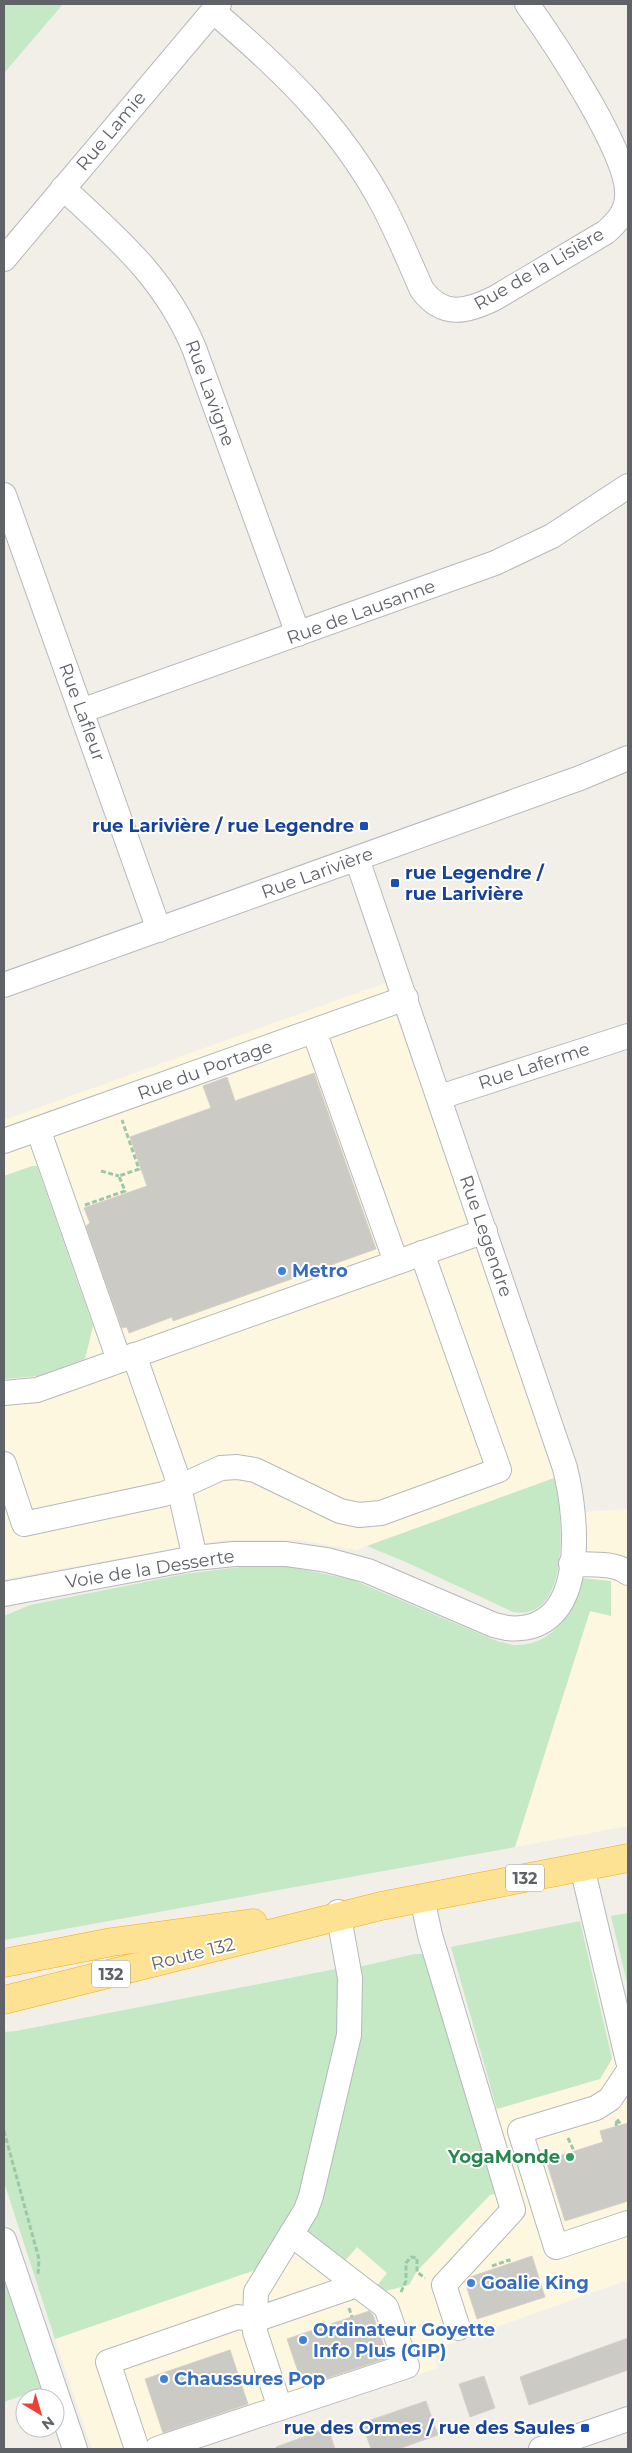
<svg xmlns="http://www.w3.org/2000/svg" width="632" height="2453" viewBox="0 0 632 2453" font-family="Montserrat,sans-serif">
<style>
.commercial{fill:#fef7e0}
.green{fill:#c5e8c5}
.building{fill:#cccac5;stroke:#d6d1c6}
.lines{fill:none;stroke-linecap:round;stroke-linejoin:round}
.minor-casing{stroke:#b5b8bc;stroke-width:26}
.highway-casing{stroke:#f9ab00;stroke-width:29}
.path{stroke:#9cc7a9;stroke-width:3;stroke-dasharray:5 2.5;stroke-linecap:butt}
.minor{stroke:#fff;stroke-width:24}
.highway{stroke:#fde293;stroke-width:28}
.transit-dot{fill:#1a4fb4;stroke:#fff;stroke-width:2}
.shop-dot{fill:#3f7fe0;stroke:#fff;stroke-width:2}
.leisure-dot{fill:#2e9e5b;stroke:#fff;stroke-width:2}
.labels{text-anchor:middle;stroke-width:4;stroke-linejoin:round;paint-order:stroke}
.shield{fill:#fff;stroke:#8f9295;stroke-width:1}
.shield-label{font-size:16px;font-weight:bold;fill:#5f6368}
.street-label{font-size:18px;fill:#5f6368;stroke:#fff}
.transit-label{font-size:18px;font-weight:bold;fill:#164399;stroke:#fff;text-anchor:end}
.shop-label{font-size:18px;font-weight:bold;fill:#366cbe;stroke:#fff;text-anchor:start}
.leisure-label{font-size:18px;font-weight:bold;fill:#27864d;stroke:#fff;text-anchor:end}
</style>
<rect width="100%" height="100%" fill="#f1efe8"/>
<g class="commercial">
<path d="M385,983L462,1204L554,1478L356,1550L301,1540H223L4,1579V1379L23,1378L32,1166L4,1176V1120Z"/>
<path d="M628,1509V1826L515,1847L590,1611L574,1605L578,1594L585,1551V1512Z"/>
<path d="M628,2030V2280L433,2350L438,2368L198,2449H92L55,2339L261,2268L304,2230L357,2247L387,2273L490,2195L497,2193L472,2116L600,2079Z"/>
</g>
<g class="green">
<path d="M4,4H63L4,73Z"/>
<path d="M32,1166H37L93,1326L85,1359L39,1376L4,1379V1176Z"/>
<path d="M554,1478C563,1512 572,1623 513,1612L408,1563L367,1546Z"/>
<path d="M255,1565L287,1566L353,1580L497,1641C503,1642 510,1645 516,1645C553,1646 576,1610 581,1578L611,1581V1616L590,1611L515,1847L4,1940V1616L30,1605L185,1574Z"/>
<path d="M628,1913V1987L611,1916Z"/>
<path d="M580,1921L612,2059L600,2079L497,2109L451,1947Z"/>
<path d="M415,1954H422L426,1958L472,2116L497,2193L490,2195L417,2271L409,2285L386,2291L376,2287L387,2273L357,2247L344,2262L304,2230L359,1967Z"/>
<path d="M336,1969L342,1987V2017L300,2194L261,2268L55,2339L4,2182V2032L16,2031Z"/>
<path d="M4,2282H7L44,2388L4,2402Z"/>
</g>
<g class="building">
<path d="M314,1073L376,1249L173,1321L172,1317L129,1333L127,1327L122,1328L86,1226L90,1223L84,1208L147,1186L130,1137L211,1108L203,1086L227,1077L235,1101Z"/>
<path d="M628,2123V2201L565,2221L546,2160L603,2142L600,2131Z"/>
<path d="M532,2256L545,2297L477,2319L465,2282L470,2277Z"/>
<path d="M369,2311L373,2315L388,2358L303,2386L287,2339Z"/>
<path d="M628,2338V2370L529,2405L520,2377Z"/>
<path d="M230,2350L248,2404L163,2433L145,2379Z"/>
<path d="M484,2376L495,2408L470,2417L459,2384Z"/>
<path d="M426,2401L438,2435L398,2449H371L362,2423Z"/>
<path d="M328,2428L335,2449H276V2447Z"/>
</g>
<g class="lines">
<g class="minor-casing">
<g id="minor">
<path d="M213,11C282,70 341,126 384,207C398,234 410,263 422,290C443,318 467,312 495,298L606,232C617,222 626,213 627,197C631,156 552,39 527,4"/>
<path d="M63,188C118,239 164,277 194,348L298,634"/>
<path d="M4,259L219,4"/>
<path d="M4,495L159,930"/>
<path d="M81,711L495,563L552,536L628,486"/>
<path d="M4,985L580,778L628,758"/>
<path d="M314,1031L396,1262"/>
<path d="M440,1097L628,1036"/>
<path d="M38,1129L119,1360"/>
<path d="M4,1141L406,998"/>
<path d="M134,1355L176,1474L195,1558"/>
<path d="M4,1393L37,1390L485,1231"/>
<path d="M4,1464L24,1524L164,1494L221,1468L237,1467L255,1470L340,1511L359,1515L381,1513L499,1470L422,1253"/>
<path d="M571,1564C589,1565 614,1562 628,1573"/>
<path d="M4,1594L195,1558L234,1554H286L327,1560L368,1571L494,1625L507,1628C589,1636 578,1520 565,1468L357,859"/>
<path d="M582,1867L628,2061"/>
<path d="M422,1898L430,1935L513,2210L444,2285L458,2328"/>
<path d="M628,2072L610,2099L596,2108L520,2131L556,2247L628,2223"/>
<path d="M291,2234L357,2285L255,2320L256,2292L306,2210L311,2196L349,2035L350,1978L338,1912"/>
<path d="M4,2240L75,2449"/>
<path d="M280,2408L407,2366L386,2307L357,2285"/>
<path d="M137,2449L108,2362L238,2317L255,2320V2332L280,2408L157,2449"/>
<path d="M541,2449L628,2419"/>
</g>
</g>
<g class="highway-casing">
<g id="highway">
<path d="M4,1963L112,1942L253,1923"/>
<path d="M4,2000L381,1906L628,1858"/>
</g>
</g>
<g class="path">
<path d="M101,1171L119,1176"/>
<path d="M85,1205L125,1191L119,1176L139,1169L122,1120"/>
<path d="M616,2126L617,2119L621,2125"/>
<path d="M4,2131L39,2259L38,2275"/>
<path d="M568,2138L574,2151"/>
<path d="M492,2266L509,2260L510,2263"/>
<path d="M401,2292L406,2281V2263L411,2257L417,2258V2272L425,2278"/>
<path d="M349,2308L352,2317"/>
</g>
<use href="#minor" class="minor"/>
<use href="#highway" class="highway"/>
</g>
<g class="transit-dot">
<rect x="359" y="821" width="10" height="10" rx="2.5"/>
<rect x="390" y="878" width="10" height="10" rx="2.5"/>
<rect x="580" y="2423" width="10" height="10" rx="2.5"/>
</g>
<g class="shop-dot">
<circle cx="282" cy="1271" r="5"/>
<circle cx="471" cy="2283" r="5"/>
<circle cx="303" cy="2340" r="5"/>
<circle cx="164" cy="2379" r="5"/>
</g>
<circle class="leisure-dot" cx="570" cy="2157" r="5"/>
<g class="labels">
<g class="shield">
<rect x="506" y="1864.5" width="38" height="27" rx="4"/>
<rect x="92" y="1960.5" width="38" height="27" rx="4"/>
</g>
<g class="shield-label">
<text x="525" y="1884">132</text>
<text x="111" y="1980">132</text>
</g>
<g class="street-label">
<text transform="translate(111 131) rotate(-50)" y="6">Rue Lamie</text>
<text transform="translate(539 269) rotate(-30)" y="6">Rue de la Lisière</text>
<text transform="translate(210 393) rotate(70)" y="6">Rue Lavigne</text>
<text transform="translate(361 612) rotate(-20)" y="6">Rue de Lausanne</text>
<text transform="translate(82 712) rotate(70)" y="6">Rue Lafleur</text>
<text transform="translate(317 873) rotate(-20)" y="6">Rue Larivière</text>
<text transform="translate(534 1066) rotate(-18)" y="6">Rue Laferme</text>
<text transform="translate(205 1070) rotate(-20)" y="6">Rue du Portage</text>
<text transform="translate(486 1236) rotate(71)" y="6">Rue Legendre</text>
<text transform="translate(150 1569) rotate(-9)" y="6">Voie de la Desserte</text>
<text transform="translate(193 1954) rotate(-14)" y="6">Route 132</text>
</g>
<g class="transit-label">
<text x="354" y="832">rue Larivière / rue Legendre</text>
<text x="405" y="879" text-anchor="start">rue Legendre /<tspan x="405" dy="21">rue Larivière</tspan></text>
<text x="575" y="2434">rue des Ormes / rue des Saules</text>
</g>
<g class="shop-label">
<text x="292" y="1277">Metro</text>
<text x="481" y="2289">Goalie King</text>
<text x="313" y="2336">Ordinateur Goyette<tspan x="313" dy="21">Info Plus (GIP)</tspan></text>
<text x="174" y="2385">Chaussures Pop</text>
</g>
<g class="leisure-label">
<text x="560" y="2163">YogaMonde</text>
</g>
</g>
<rect width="632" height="2453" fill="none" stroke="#5f6368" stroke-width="10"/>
<g transform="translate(40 2413) rotate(142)"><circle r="24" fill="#ffffff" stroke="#bfc1c3"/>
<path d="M0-4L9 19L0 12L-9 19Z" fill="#ea4335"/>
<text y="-8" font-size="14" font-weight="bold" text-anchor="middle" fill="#5f6368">N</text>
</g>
</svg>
